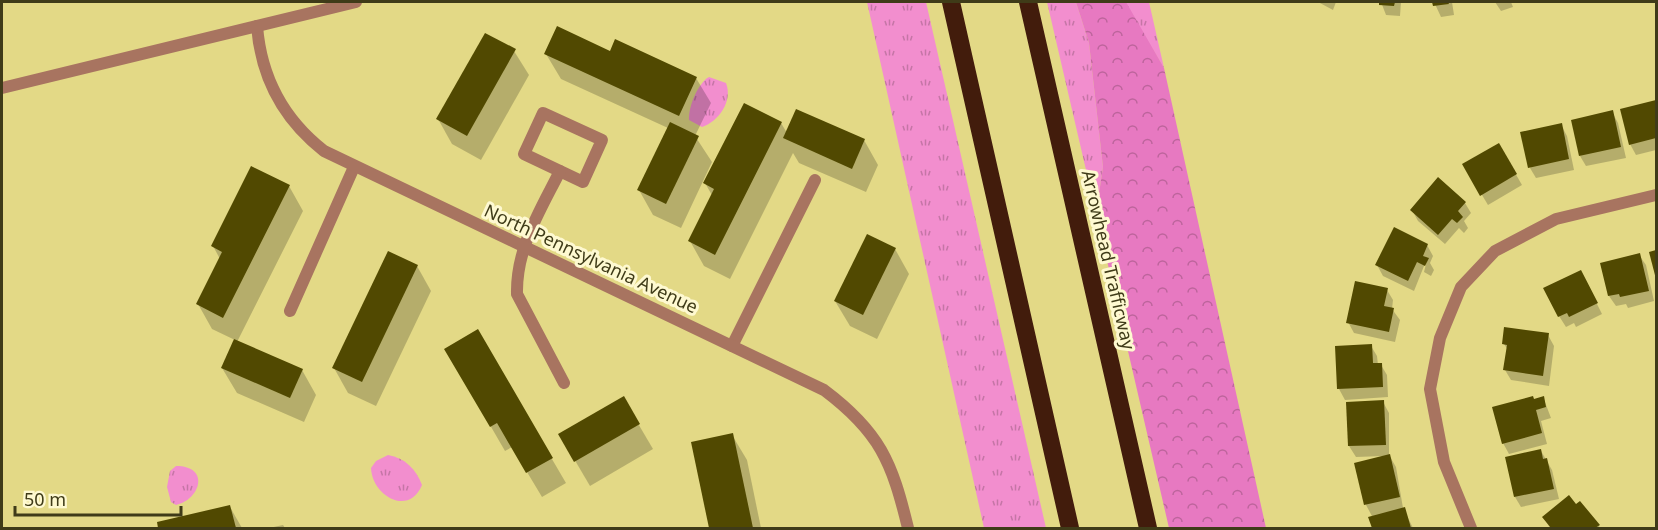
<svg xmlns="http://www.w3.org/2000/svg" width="1658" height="530" viewBox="0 0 1658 530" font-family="'Noto Sans',sans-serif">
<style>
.grass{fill:url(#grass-tufts)}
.forest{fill:url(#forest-crowns)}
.shadow{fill:#0003}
.building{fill:#514901}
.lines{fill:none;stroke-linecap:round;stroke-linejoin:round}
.service{stroke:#a87460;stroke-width:12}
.minor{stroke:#a87460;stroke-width:12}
.motorway{stroke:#421c0c;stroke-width:18}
.labels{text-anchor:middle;stroke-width:6;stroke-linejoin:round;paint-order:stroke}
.street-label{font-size:18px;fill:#3f3b18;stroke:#fef9d1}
</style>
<defs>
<pattern id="grass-tufts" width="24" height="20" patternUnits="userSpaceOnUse" patternTransform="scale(1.5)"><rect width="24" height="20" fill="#f28ece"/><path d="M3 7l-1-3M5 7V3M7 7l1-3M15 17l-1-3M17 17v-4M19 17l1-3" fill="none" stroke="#c575a6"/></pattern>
<pattern id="forest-crowns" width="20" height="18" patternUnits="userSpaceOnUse" patternTransform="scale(1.5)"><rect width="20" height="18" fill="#e779c1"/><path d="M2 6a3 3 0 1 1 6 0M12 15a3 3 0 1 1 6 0" fill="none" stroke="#bd649c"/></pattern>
</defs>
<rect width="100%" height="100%" fill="#e3d986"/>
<g class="grass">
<path d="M867,2H926L1046,528H984Z"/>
<path d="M1047,2H1076L1089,43L1103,167L1096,213Z"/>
<path d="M1126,2H1149L1164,68L1129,10Z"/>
<path d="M709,77L726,83C733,101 719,121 702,127L689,120C688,107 698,83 709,77Z"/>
<path d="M388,455C405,458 416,469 422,485C409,517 372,496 371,468L376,461Z"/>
<path d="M176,466C210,466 201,499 176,505L171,502L167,487L170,471Z"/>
</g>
<path class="forest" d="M1076,2H1126L1164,68L1266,528H1169L1096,213L1103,167L1089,43Z"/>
<g class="shadow">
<path d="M1318,2H1336L1333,10Z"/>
<path d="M1381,2H1401L1400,16L1386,15Z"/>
<path d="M1434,2H1452L1454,15L1441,17Z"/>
<path d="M1495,2H1511L1513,7L1501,11Z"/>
<path d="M616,41L696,78L711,103L695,136L712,162L681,228L653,215L639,190L668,128L561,79L546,54L611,53Z"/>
<path d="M514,51L529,75L481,160L452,144L438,119Z"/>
<path d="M1656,101V150L1636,155L1630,144L1622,110Z"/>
<path d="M1612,112L1618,123L1626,158L1586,166L1580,156Z"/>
<path d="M781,123L787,133L864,140L878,165L866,192L799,163L793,153L730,279L704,266L690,241L713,197L705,183Z"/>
<path d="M1561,125L1567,136L1574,170L1536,178L1530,168Z"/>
<path d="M1499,145L1522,185L1488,205L1464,165Z"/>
<path d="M289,186L303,211L237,342L302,370L316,395L304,422L237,393L222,368L235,340L212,329L198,304L220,259L213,246Z"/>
<path d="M1465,203L1471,213L1464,221L1468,228L1464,233L1459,228L1445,244L1418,221L1412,210Z"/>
<path d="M1427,245L1433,256L1430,263L1434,270L1431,276L1424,272L1428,256L1414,291L1383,276L1377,265Z"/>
<path d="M895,249L909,274L877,339L850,326L835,301Z"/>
<path d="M1639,255L1646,265L1654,301L1628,308L1626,304L1616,306L1609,296L1602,264Z"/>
<path d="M417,266L431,291L376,406L348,393L334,368Z"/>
<path d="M1586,282L1602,314L1576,327L1574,323L1566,327L1559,316Z"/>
<path d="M1387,290L1393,300L1392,309L1400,320L1395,342L1354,333L1348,322Z"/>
<path d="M477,331L566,483L542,497L512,447L505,451L446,349Z"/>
<path d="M1548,335L1554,346L1549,386L1511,380L1505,370L1508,350L1504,344Z"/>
<path d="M1371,346L1377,356L1378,365H1381L1387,375L1388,397L1345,400L1339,389Z"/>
<path d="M1543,397L1551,418L1541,421L1547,444L1509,454L1503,443L1534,400Z"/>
<path d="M623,398L653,449L590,486L560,435Z"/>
<path d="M1383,402L1389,413V455L1396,467L1403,508L1413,528H1373L1370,518H1373L1366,505L1384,456L1356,457L1349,446L1348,404Z"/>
<path d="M732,435L747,460L761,528H711L693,444Z"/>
<path d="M1541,451L1552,470L1559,499L1521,507L1515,497Z"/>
<path d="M230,507L242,528H160L159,523Z"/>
<path d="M1544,518L1598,525L1600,528H1550Z"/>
<path d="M283,525L285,528H269Z"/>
</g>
<g class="building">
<path d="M1379,2H1395L1394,6L1379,5Z"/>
<path d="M1432,2H1448L1449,4L1433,6Z"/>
<path d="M557,26L610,51L615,39L697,77L679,116L544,54Z"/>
<path d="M485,33L516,49L467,136L436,119Z"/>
<path d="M1656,100V138L1629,145L1620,109Z"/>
<path d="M744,103L782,122L715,255L688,241L714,189L703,183Z"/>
<path d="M796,109L865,139L852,169L783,138Z"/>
<path d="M1613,110L1621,147L1579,156L1571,120Z"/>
<path d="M670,122L699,136L666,204L637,190Z"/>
<path d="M1562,123L1569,159L1528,168L1520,132Z"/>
<path d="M1499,143L1517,174L1480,196L1462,164Z"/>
<path d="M251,166L290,185L223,318L196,304L222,252L211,246Z"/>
<path d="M1438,177L1466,202L1458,211L1463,217L1457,223L1452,219L1438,235L1410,210Z"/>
<path d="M1394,227L1428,244L1423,256L1429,258L1425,266L1417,262L1408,281L1375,265Z"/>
<path d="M867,234L896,248L863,315L834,301Z"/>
<path d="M1656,250V279L1649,252Z"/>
<path d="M388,251L418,265L362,382L332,368Z"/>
<path d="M1640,253L1649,291L1620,297L1619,294L1608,296L1600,263Z"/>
<path d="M1581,270L1598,303L1569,317L1567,313L1558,317L1543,288Z"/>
<path d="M1355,281L1388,288L1384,306L1394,308L1389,332L1346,323Z"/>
<path d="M1504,327L1549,333L1543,376L1503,370L1507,345L1502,344Z"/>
<path d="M478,329L553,458L526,473L497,423L490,427L444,349Z"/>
<path d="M234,339L303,369L290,398L221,368Z"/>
<path d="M1372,344L1373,363H1382L1383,387L1337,389L1335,346Z"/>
<path d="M624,396L640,424L574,462L558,434Z"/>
<path d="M1533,396L1534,399L1544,396L1546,407L1536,410L1542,433L1502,444L1492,407Z"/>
<path d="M1384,400L1386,445L1348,446L1346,402Z"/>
<path d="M733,433L753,528H709L691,442Z"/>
<path d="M1541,449L1543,459L1547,458L1554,489L1514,497L1505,457Z"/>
<path d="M1390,454L1400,497L1364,505L1354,463Z"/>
<path d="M1569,495L1576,504L1580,501L1600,525L1595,528H1551L1542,517Z"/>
<path d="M230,505L236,528H158L157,522Z"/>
<path d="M1405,507L1411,528H1372L1368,517Z"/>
</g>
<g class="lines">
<g class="service">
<path d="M543,113L602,140L583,182L524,154Z"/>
<path d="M560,171C540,211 516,248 517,294L564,383"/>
<path d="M290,311L354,167"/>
<path d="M732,346L815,180"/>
</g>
<g class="minor">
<path d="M257,26C261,77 283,119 324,151L824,390C880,432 892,462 908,528"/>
<path d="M2,88L356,2"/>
<path d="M1471,528L1444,462L1430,389L1440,338L1461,287L1495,251L1556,219L1656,195"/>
</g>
<g class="motorway">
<path d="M951,2L1070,528"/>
<path d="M1028,2L1148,528"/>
</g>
</g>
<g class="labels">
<g class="street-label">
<text transform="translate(591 259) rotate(25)" y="6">North Pennsylvania Avenue</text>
<text transform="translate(1108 260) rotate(77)" y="6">Arrowhead Trafficway</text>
</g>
</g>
<rect width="1658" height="530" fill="none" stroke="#3f3b18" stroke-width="6"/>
<path d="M15 506v9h166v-9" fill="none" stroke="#3f3b18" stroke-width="3"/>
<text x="24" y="506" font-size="18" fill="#3f3b18" stroke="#fef9d1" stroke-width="4.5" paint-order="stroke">50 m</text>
</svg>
